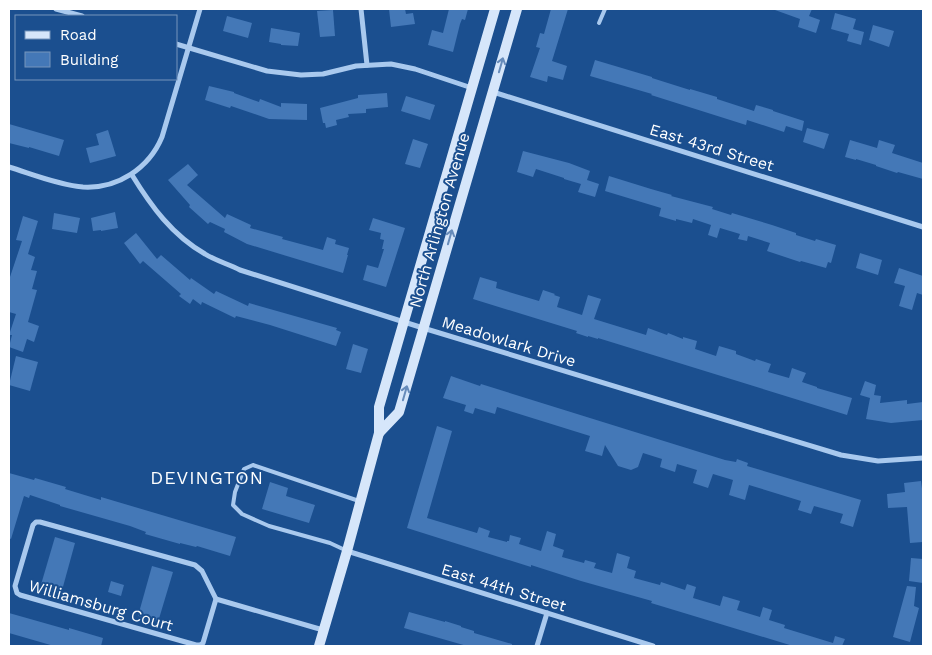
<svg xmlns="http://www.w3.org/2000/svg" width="932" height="655" viewBox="0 0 932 655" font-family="'Work Sans',sans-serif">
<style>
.building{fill:#4478b7}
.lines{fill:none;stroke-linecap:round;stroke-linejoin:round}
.service{stroke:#a9c9ee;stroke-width:4}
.minor{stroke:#a9c9ee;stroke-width:5}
.secondary{stroke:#d6e6fa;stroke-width:10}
.oneway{stroke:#668bba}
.labels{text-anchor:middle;stroke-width:4;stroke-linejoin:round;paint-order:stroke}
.street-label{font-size:16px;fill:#fff;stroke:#1b4f8f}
.neighbourhood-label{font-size:18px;letter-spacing:1px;fill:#fff;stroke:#1b4f8f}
</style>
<rect width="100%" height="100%" fill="#1b4f8f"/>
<g class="building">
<path d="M389,9H405L406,14L413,13L415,24L391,27Z"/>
<path d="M449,9H468L465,20L462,19L460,24L453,52L428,45L432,30L443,33Z"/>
<path d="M551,9H568L552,61L567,66L563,80L548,76L547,82L530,77L540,48L536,47L540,33L544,34Z"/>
<path d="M775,9H812L809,16L820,20L816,33L798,27L800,19L775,10Z"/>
<path d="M333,10L335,36L320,37L317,11Z"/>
<path d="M835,13L856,19L853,29L864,32L861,45L847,41L849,34L831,29Z"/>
<path d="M227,16L252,23L248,38L223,31Z"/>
<path d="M873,25L894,31L889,47L869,40Z"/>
<path d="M271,28L300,33L298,46L281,45V44L269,42Z"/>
<path d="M595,60L652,77V78L690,90V89L717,97V99L754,111L756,105L773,110V111L804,121L802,131L786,126L784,132L747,120L746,125L651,95L652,94L590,76Z"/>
<path d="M209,86L234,92V93L259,102L260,99L281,107V103L307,104V120L269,119L231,106L230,108L205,100Z"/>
<path d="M387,93L388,107L366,109V113L348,114L349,117L336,120L337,125L326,128L325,123H323L320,108L358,98V95Z"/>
<path d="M406,96L435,105L430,120L401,111Z"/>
<path d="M9,124L64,140L59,156L29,147V148L9,143Z"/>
<path d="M807,128L829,134L824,149L803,142Z"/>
<path d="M108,130L116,156L90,163L86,148L99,145L96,134Z"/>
<path d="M413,139L428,144L420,168L405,164Z"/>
<path d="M850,140L877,148L879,140L895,145L892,153L923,163V179L898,172L897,173L876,166V165L856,159V160L845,157Z"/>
<path d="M523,151L569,163L590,171L587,180L599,184L595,197L578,192L581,184L564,179V178L536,169L533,177L517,172Z"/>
<path d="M188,164L198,175L187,185L225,218L227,214L251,225L250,228L283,237L282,239L323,250L327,237L336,240L335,244L349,248L347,255H348L343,273L247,244L224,232L225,229L210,222L208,224L189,207L190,205L168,180Z"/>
<path d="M609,176L651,189L672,195L671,196L713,207L712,209L731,215L732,213L772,225L796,233V235L815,241L816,239L836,245L831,263L828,262L826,268L801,261L800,262L767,251L770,243L748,236L747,241L738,239L740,234L720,228L717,238L708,235L711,225L693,219L692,223L676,219V221L659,216L661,208L605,191Z"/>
<path d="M115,212L118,228L101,231V230L93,231L91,218Z"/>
<path d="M54,213L80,218L77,233L52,229Z"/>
<path d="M23,216L38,221L28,254L35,257L31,270L37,271L32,289L37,290L28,322L39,326L34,342L27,339L23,352L9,347L12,335H9L16,314L9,312V280L22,241L16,240Z"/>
<path d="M373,218L405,228L386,287L363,280L367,265L378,268L384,249H382L384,240L380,239L381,233L369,230Z"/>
<path d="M136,233L157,259L161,255L190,280L191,278L214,294L216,291L248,306L249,303L337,328L336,330L341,332L336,346L270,325L236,316L235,318L202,302L201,305L193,299L190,304L179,296L181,294L143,261L140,264L124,243Z"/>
<path d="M860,253L882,260L878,275L856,268Z"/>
<path d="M899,268L923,276V295L917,293L912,310L899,306L905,286L894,283Z"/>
<path d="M480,277L497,282L496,288L539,301L543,290L555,294L554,295L560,297L557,307L582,315L588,295L601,299L594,319L646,335L648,328L667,335L668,333L683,339V337L697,341L695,349L716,356L719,346L736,351V354L755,361L756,359L771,364L768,372L789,378L792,368L806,373L802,382L817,387V388L852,398L847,415L598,338V339L588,336V337L576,333L577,331L473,299Z"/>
<path d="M353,344L368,349L361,373L346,369Z"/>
<path d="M16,356L38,362L30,391L9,385Z"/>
<path d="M451,376L480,386L481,384L725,460L736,462L737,459L748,463L747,466L861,500L853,527L840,523L843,514L814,506L811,514L798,510L801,501L749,485L745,500L729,495L733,480L713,474L708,488L693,483L697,470L677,464L675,472L660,467L662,459L643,453L638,467L631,470L618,466L605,445L602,456L585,451L590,436L497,407L495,414L475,408L473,414L464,411L466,405L443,398Z"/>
<path d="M865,381L876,385L874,395L881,396L880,403L907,400V404L923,402V420L891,423L866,419L870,398L860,395Z"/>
<path d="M437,426L452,431L427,518L477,533L479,527L490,531L488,537L507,542V541H509L510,535L521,538L519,544L541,551L547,531L556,534L553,546L564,550L562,557L584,563L585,560L596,563L594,568L612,573L617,553L630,557L627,568L636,571L634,578L660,585L661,582L685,590L687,584L696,587L693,598L720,606L723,596L740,601L737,610L760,617L763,607L772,610L769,620L785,625L784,628L833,643L835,636L845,639L842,646H793L651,603L652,601L581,581L531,565V567L407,528Z"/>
<path d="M9,473L34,480L35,478L66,487L65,489L101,500V497L236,537L230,556L197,546L196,547L180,543V544L145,534L146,532L130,526L60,506V505L30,495L29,498L24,496L11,539L9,538Z"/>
<path d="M921,481L923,496V542L910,543L907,507L888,508L887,494L905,492L904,483Z"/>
<path d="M270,482L288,488L286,496L315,505L309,523L262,509Z"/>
<path d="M55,537L75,543L61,594L40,588Z"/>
<path d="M911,558L923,559V583L909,581Z"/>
<path d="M152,566L173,572L158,622L138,616Z"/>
<path d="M111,581L124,585L121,596L108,592Z"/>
<path d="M907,586L916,587L914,606L919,608L910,642L893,637Z"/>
<path d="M409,612L445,622V621L461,626V627L474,631V633L512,644V646H467L404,628Z"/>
<path d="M9,613L69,630V628L103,638L101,646H54L9,633Z"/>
</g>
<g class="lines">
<g class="service">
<path d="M599,23L605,9"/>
<path d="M345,550L330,543L269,526L242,514L233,505L235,492L244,469L253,465L359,501"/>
</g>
<g class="minor">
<path d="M56,9L82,16"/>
<path d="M361,9L367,65"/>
<path d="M176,44L267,71L301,75L323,74L356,66L391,64L415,69L472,88"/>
<path d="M493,92L923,227"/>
<path d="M9,167C32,174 59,185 83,187C118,189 149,168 162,137L200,9"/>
<path d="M132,175C151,206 172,235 205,254C216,261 229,264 240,270L423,328L841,455L878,461L923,458"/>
<path d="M36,522H40L195,565L202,571L216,599L203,643L200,645H196L20,595L17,593L15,586L33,525Z"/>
<path d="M347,551L653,646"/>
<path d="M216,599L323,630"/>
<path d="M537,646L547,613"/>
</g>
<g class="secondary">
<path d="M379,433L399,412L517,9"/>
<path d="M319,646L347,551L379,433V407L495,9"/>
</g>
</g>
<defs><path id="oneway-shaft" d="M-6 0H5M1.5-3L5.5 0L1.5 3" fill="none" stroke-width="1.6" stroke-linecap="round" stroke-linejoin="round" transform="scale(1.25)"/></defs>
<g class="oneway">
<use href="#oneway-shaft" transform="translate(501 65) rotate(-74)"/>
<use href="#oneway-shaft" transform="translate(450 237) rotate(-74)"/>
<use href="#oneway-shaft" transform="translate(405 393) rotate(-74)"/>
</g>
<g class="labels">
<g class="street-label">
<text transform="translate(712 147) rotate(17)" y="6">East 43rd Street</text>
<text transform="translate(439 220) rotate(-74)" y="6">North Arlington Avenue</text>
<text transform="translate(509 341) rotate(17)" y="6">Meadowlark Drive</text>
<text transform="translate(504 587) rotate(17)" y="6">East 44th Street</text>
<text transform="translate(101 605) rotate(16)" y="6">Williamsburg Court</text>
</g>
<g class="neighbourhood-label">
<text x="207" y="484">DEVINGTON</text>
</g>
</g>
<rect width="932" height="655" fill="none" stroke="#ffffff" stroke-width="20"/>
<rect x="15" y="15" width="162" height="65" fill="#1b4f8f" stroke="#7695bc"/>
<rect x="25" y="31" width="25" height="8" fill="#d6e6fa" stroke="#7695bc"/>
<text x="60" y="40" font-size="15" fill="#ffffff">Road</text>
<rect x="25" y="52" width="25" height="15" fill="#4478b7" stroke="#7695bc"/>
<text x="60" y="65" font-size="15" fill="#ffffff">Building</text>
</svg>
